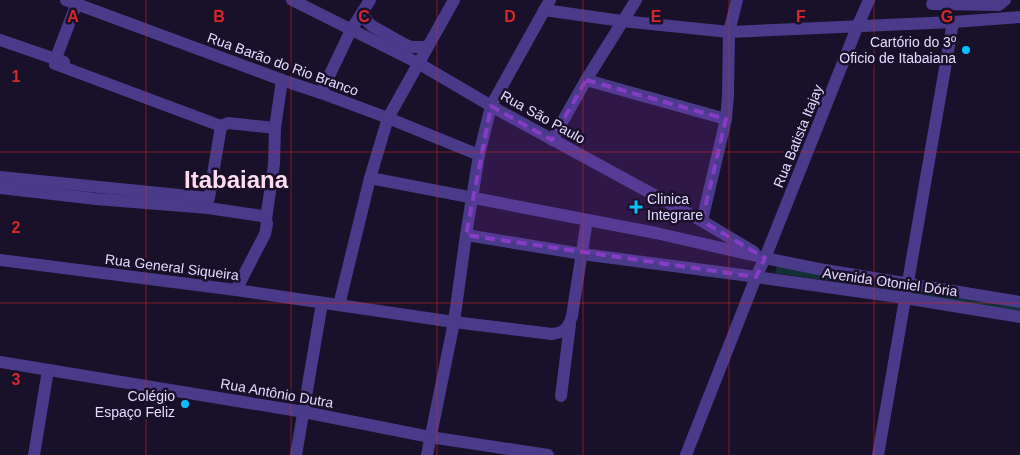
<svg xmlns="http://www.w3.org/2000/svg" width="1020" height="455" viewBox="0 0 1020 455" font-family="Helvetica,sans-serif">
<style>
.green{fill:#133135}
.lines{fill:none;stroke-linecap:round;stroke-linejoin:round}
.minor{stroke:#4a3a8a;stroke-width:12}
.marked{fill:#863dc5;fill-opacity:0.2;stroke:#863dc5;stroke-width:4;stroke-dasharray:10 6;stroke-linejoin:round}
.grid{fill:none;stroke:#d62828;stroke-width:1;stroke-opacity:0.55}
.poi-dot{fill:#06c0ff;stroke:#19102a;stroke-width:2}
.labels{text-anchor:middle;stroke-width:5;stroke-linejoin:round;paint-order:stroke}
.poi-label{font-size:14px;fill:#e4daff;stroke:#19102a;text-anchor:end}
.street-label{font-size:14px;fill:#e4daff;stroke:#19102a}
.town-label{font-size:24px;font-weight:bold;fill:#ffdced;stroke:#19102a}
.grid-label{font-size:16px;text-anchor:middle;font-weight:bold;fill:#d62828;stroke:#19102a;stroke-width:5;stroke-linejoin:round;paint-order:stroke}
</style>
<rect width="100%" height="100%" fill="#19102a"/>
<g class="green">
<path d="M777,266L900,287L899,291L775,273Z"/>
<path d="M914,288L1020,307V312L913,294Z"/>
</g>
<g class="lines">
<g class="minor">
<path d="M66,0L282,80L321,93L388,118L479,155"/>
<path d="M292,0L418,63L498,110L702,221L754,252"/>
<path d="M932,4L999,5L1005,0"/>
<path d="M544,10L622,21L729,32L953,22L1020,17"/>
<path d="M363,12L367,21L372,26L404,44L411,47H427"/>
<path d="M0,40L64,62"/>
<path d="M586,80L726,119"/>
<path d="M321,93L351,30L370,0"/>
<path d="M221,126L228,123L275,128"/>
<path d="M552,140L586,80L636,0"/>
<path d="M0,177L209,198L221,126L55,64L56,58L78,0"/>
<path d="M370,178L656,233L765,258L819,269L1020,302"/>
<path d="M0,188L96,199L208,208L262,216L266,219L267,224L265,234L236,290"/>
<path d="M266,219L274,164L275,128L282,80"/>
<path d="M702,221L726,119L728,96L729,32L737,0"/>
<path d="M466,235L582,254L742,275L905,298L1020,317"/>
<path d="M0,260L236,290L454,322L552,334C565,332 568,329 572,316L587,220"/>
<path d="M339,305L370,178L388,118L454,0"/>
<path d="M0,362L304,412L430,437L548,455"/>
<path d="M561,396L570,325"/>
<path d="M34,455L48,370"/>
<path d="M296,455L322,303"/>
<path d="M427,455L454,322L466,235L479,155L491,106L550,0"/>
<path d="M686,455L756,277L765,258L858,25L869,0"/>
<path d="M878,455L953,22"/>
</g>
</g>
<path class="marked" d="M586,80L726,119L702,221L765,258L756,277L466,235L491,106L552,140Z"/>
<path class="grid" d="M146,0V455M291,0V455M437,0V455M583,0V455M729,0V455M874,0V455M0,152H1020M0,303H1020"/>
<g class="poi-dot">
<circle cx="966" cy="50" r="5"/>
<path d="M633.5 199.5h5v5h5v5h-5v5h-5v-5h-5v-5h5z"/>
<circle cx="185" cy="404" r="5"/>
</g>
<g class="labels">
<g class="poi-label">
<text x="956" y="47">Cartório do 3º<tspan x="956" dy="16">Oficio de Itabaiana</tspan></text>
<text x="647" y="204" text-anchor="start">Clinica<tspan x="647" dy="16">Integrare</tspan></text>
<text x="175" y="401">Colégio<tspan x="175" dy="16">Espaço Feliz</tspan></text>
</g>
<g class="street-label">
<text transform="translate(283 64) rotate(20)" y="5">Rua Barão do Rio Branco</text>
<text transform="translate(543 117) rotate(29)" y="5">Rua São Paulo</text>
<text transform="translate(798 136) rotate(-68)" y="5">Rua Batista Itajay</text>
<text transform="translate(172 267) rotate(7)" y="5">Rua General Siqueira</text>
<text transform="translate(890 282) rotate(8)" y="5">Avenida Otoniel Dória</text>
<text transform="translate(277 393) rotate(10)" y="5">Rua Antônio Dutra</text>
</g>
<g class="town-label">
<text x="236" y="188">Itabaiana</text>
</g>
</g>
<g class="grid-label">
<text x="73" y="22">A</text>
<text x="219" y="22">B</text>
<text x="364" y="22">C</text>
<text x="510" y="22">D</text>
<text x="656" y="22">E</text>
<text x="801" y="22">F</text>
<text x="947" y="22">G</text>
<text x="16" y="82">1</text>
<text x="16" y="233">2</text>
<text x="16" y="385">3</text>
</g>
</svg>
